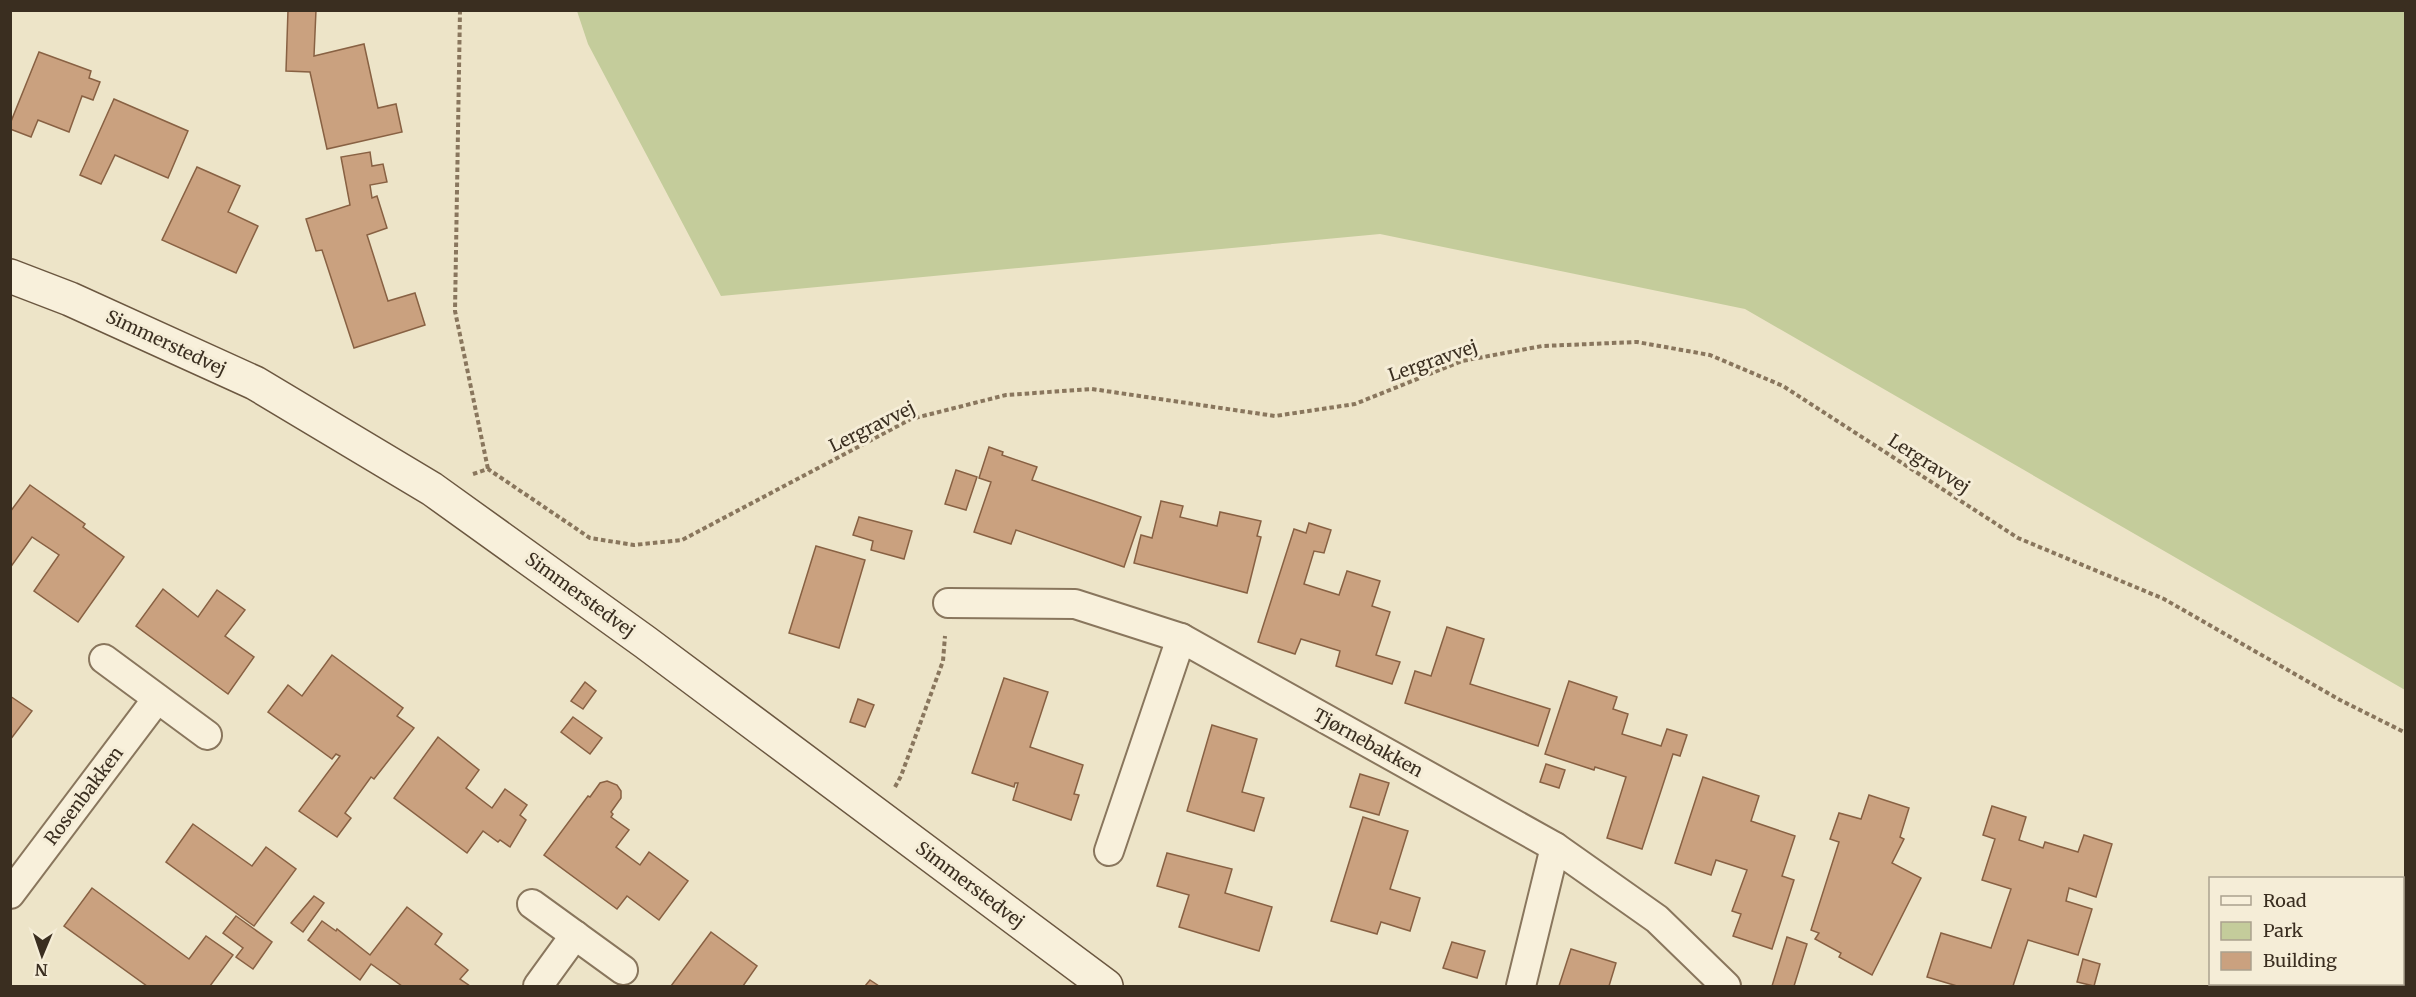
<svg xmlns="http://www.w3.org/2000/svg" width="2416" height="997" viewBox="0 0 2416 997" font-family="Merriweather,serif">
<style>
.green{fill:#c4cc9b}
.building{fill:#caa17f;stroke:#886143;stroke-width:1.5}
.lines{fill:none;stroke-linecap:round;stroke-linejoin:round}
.street-casing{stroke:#89765d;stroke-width:32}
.secondary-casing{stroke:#6b5740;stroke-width:36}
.path{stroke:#89765d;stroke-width:4;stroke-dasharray:4.5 3;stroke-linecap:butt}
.street{stroke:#f8f0db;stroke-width:28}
.secondary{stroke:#f8f0db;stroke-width:33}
.labels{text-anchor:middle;stroke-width:6;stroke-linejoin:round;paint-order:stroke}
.street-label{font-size:18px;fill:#3a2e20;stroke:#f5edd7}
</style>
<rect width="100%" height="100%" fill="#ede4c8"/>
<path class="green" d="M577,11H2405V690L1745,309L1380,234L721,296L588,44Z"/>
<g class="building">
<path d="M288,10H316L314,56L364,44L378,108L396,104L402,132L327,149L310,72L286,71Z"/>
<path d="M39,52L91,71L89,78L100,82L93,100L82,96L69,132L38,120L31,137L10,129V124Z"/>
<path d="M114,99L188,131L168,178L115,155L101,184L80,175Z"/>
<path d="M370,152L372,166L383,164L387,182L370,185L372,198L377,196L387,228L367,235L388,301L415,293L425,325L354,348L322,250L316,251L306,219L350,205L341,157Z"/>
<path d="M197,167L240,186L228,212L258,226L236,273L162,240Z"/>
<path d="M989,447L1003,452L1002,455L1037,467L1032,480L1141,517L1124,567L1016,530L1011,544L974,532L991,482L979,478Z"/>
<path d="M956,470L977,477L966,510L945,504Z"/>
<path d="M30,485L85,524L83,527L124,557L78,622L34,591L59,555L32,537L10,568V512Z"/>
<path d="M1161,501L1183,506L1180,517L1217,526L1220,512L1261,521L1257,536L1261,537L1247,593L1134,563L1141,535L1152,538Z"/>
<path d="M859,517L912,531L904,559L871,550L873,541L853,535Z"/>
<path d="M1309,523L1331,530L1324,553L1314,551L1304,584L1339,595L1347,571L1380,581L1372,606L1390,612L1376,655L1400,662L1392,684L1336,666L1340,651L1301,639L1295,654L1258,642L1294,529L1306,533Z"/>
<path d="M816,546L865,560L839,648L789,633Z"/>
<path d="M163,589L198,617L217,590L245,610L225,636L254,657L228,694L136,626Z"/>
<path d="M1447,627L1484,639L1470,684L1550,709L1538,746L1405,703L1415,671L1431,676Z"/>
<path d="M332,655L403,708L397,716L414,728L374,779L371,777L345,813L351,818L337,837L299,811L340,756L336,754L332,759L268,712L288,685L302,696Z"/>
<path d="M1004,678L1048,692L1030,747L1083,765L1074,794L1079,795L1071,820L1013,800L1018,783H1015L1014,787L972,773Z"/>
<path d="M1569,681L1617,697L1613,709L1628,714L1622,734L1661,746L1667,729L1687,735L1680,756L1673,754L1642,849L1607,838L1626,777L1595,767L1594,770L1545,754Z"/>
<path d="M585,682L596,691L583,709L571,701Z"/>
<path d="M10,696L32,711L10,740Z"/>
<path d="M858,699L874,705L865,727L850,722Z"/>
<path d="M573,717L602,738L590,754L561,732Z"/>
<path d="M1212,725L1257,739L1242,792L1264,798L1254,831L1187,811Z"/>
<path d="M438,737L479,770L466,788L492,808L505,789L527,805L520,815L526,820L510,847L500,840L498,842L483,831L467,853L394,798Z"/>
<path d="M1546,764L1565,770L1559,788L1540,782Z"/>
<path d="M1360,774L1389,783L1379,815L1350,807Z"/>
<path d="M1703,777L1759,796L1751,821L1795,836L1782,876L1794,880L1772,949L1733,936L1741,914L1732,911L1747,870L1716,860L1711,875L1675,863Z"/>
<path d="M607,781L617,785L621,791V798L611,812L613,814L611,817L629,830L616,847L640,865L649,852L688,881L659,920L627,896L617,909L544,855L588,796L590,797L600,783Z"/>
<path d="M1869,795L1909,808L1900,837L1904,839L1892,863L1921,878L1872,975L1839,957L1841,953L1815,939L1819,933L1811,930L1839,842L1830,839L1839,813L1861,819Z"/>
<path d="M1992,806L2026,817L2019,840L2043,848L2045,842L2078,852L2084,835L2112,844L2096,897L2069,888L2066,901L2092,909L2078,955L2028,940L2013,986H1957L1927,977L1941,933L1991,948L2011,889L1982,880L1995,839L1983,835Z"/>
<path d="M1363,817L1408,831L1390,889L1420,898L1410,931L1381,922L1377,934L1331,921Z"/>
<path d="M193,824L252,866L266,847L296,869L254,926L166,862Z"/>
<path d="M1167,853L1232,869L1225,893L1272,907L1259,951L1179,927L1189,895L1157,886Z"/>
<path d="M92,888L189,959L206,936L233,955L210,986H147L64,926Z"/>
<path d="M314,896L324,903L303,932L291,923Z"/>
<path d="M407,907L442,934L435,944L468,970L460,979L470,986H402L371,964L360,980L308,940L322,921L336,931L337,929L370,955Z"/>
<path d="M236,916L272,942L253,969L236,957L243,948L223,933Z"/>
<path d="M711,932L757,966L743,986H671Z"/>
<path d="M1787,937L1807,944L1794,986H1772Z"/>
<path d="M1452,942L1485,951L1477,978L1443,968Z"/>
<path d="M1571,949L1616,963L1609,986H1559Z"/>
<path d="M2083,959L2100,964L2094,986L2077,982Z"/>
<path d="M870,980L879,986H865Z"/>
</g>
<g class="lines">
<g class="street-casing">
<g id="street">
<path d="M948,603L1075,604L1181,638L1555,847L1657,919L1726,986"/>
<path d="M104,659L207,735"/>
<path d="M1109,851L1181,638"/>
<path d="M10,894L157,699"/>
<path d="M532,904L623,970"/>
<path d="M538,986L575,935"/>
<path d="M1521,986L1555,847"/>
</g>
</g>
<g class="secondary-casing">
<path id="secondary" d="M10,276L70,299L255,383L432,489L645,642L1106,986"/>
</g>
<g class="path">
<path d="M460,10L455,311L488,469"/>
<path d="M473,474L488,469L590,538L634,545L682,540L911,419L1006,395L1092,389L1275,416L1355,404L1462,361L1542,346L1637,342L1710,355L1783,386L2018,538L2164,599L2340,700L2406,733"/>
<path d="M895,787L901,776L943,661L945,636"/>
</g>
<use href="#street" class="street"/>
<use href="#secondary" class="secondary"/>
</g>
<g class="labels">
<g class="street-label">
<text transform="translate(166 343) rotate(25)" y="6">Simmerstedvej</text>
<text transform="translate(1433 361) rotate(-19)" y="6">Lergravvej</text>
<text transform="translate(872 427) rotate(-26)" y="6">Lergravvej</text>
<text transform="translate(1929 464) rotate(33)" y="6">Lergravvej</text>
<text transform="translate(580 595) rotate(36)" y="6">Simmerstedvej</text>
<text transform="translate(1368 743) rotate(29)" y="6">Tjørnebakken</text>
<text transform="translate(84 796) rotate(-53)" y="6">Rosenbakken</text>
<text transform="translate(970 885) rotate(37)" y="6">Simmerstedvej</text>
</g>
</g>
<rect width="2416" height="997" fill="none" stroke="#3a2e20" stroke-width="24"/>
<rect x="2209" y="877" width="195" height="108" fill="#f5edd7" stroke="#aaa18e" stroke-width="1.5"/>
<rect x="2221" y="896" width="30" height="9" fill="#f8f0db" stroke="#aaa18e" stroke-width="1.5"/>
<text x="2263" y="907" font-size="18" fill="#3a2e20">Road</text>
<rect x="2221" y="922" width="30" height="18" fill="#c4cc9b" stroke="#aaa18e" stroke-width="1.5"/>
<text x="2263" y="937" font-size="18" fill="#3a2e20">Park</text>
<rect x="2221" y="952" width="30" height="18" fill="#caa17f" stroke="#aaa18e" stroke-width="1.5"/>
<text x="2263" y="967" font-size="18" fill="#3a2e20">Building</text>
<g transform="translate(42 955) rotate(182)" stroke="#f5edd7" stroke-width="4.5" paint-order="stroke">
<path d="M0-4.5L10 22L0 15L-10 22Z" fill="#3a2e20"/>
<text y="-9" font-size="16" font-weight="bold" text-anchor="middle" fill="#3a2e20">N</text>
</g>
</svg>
